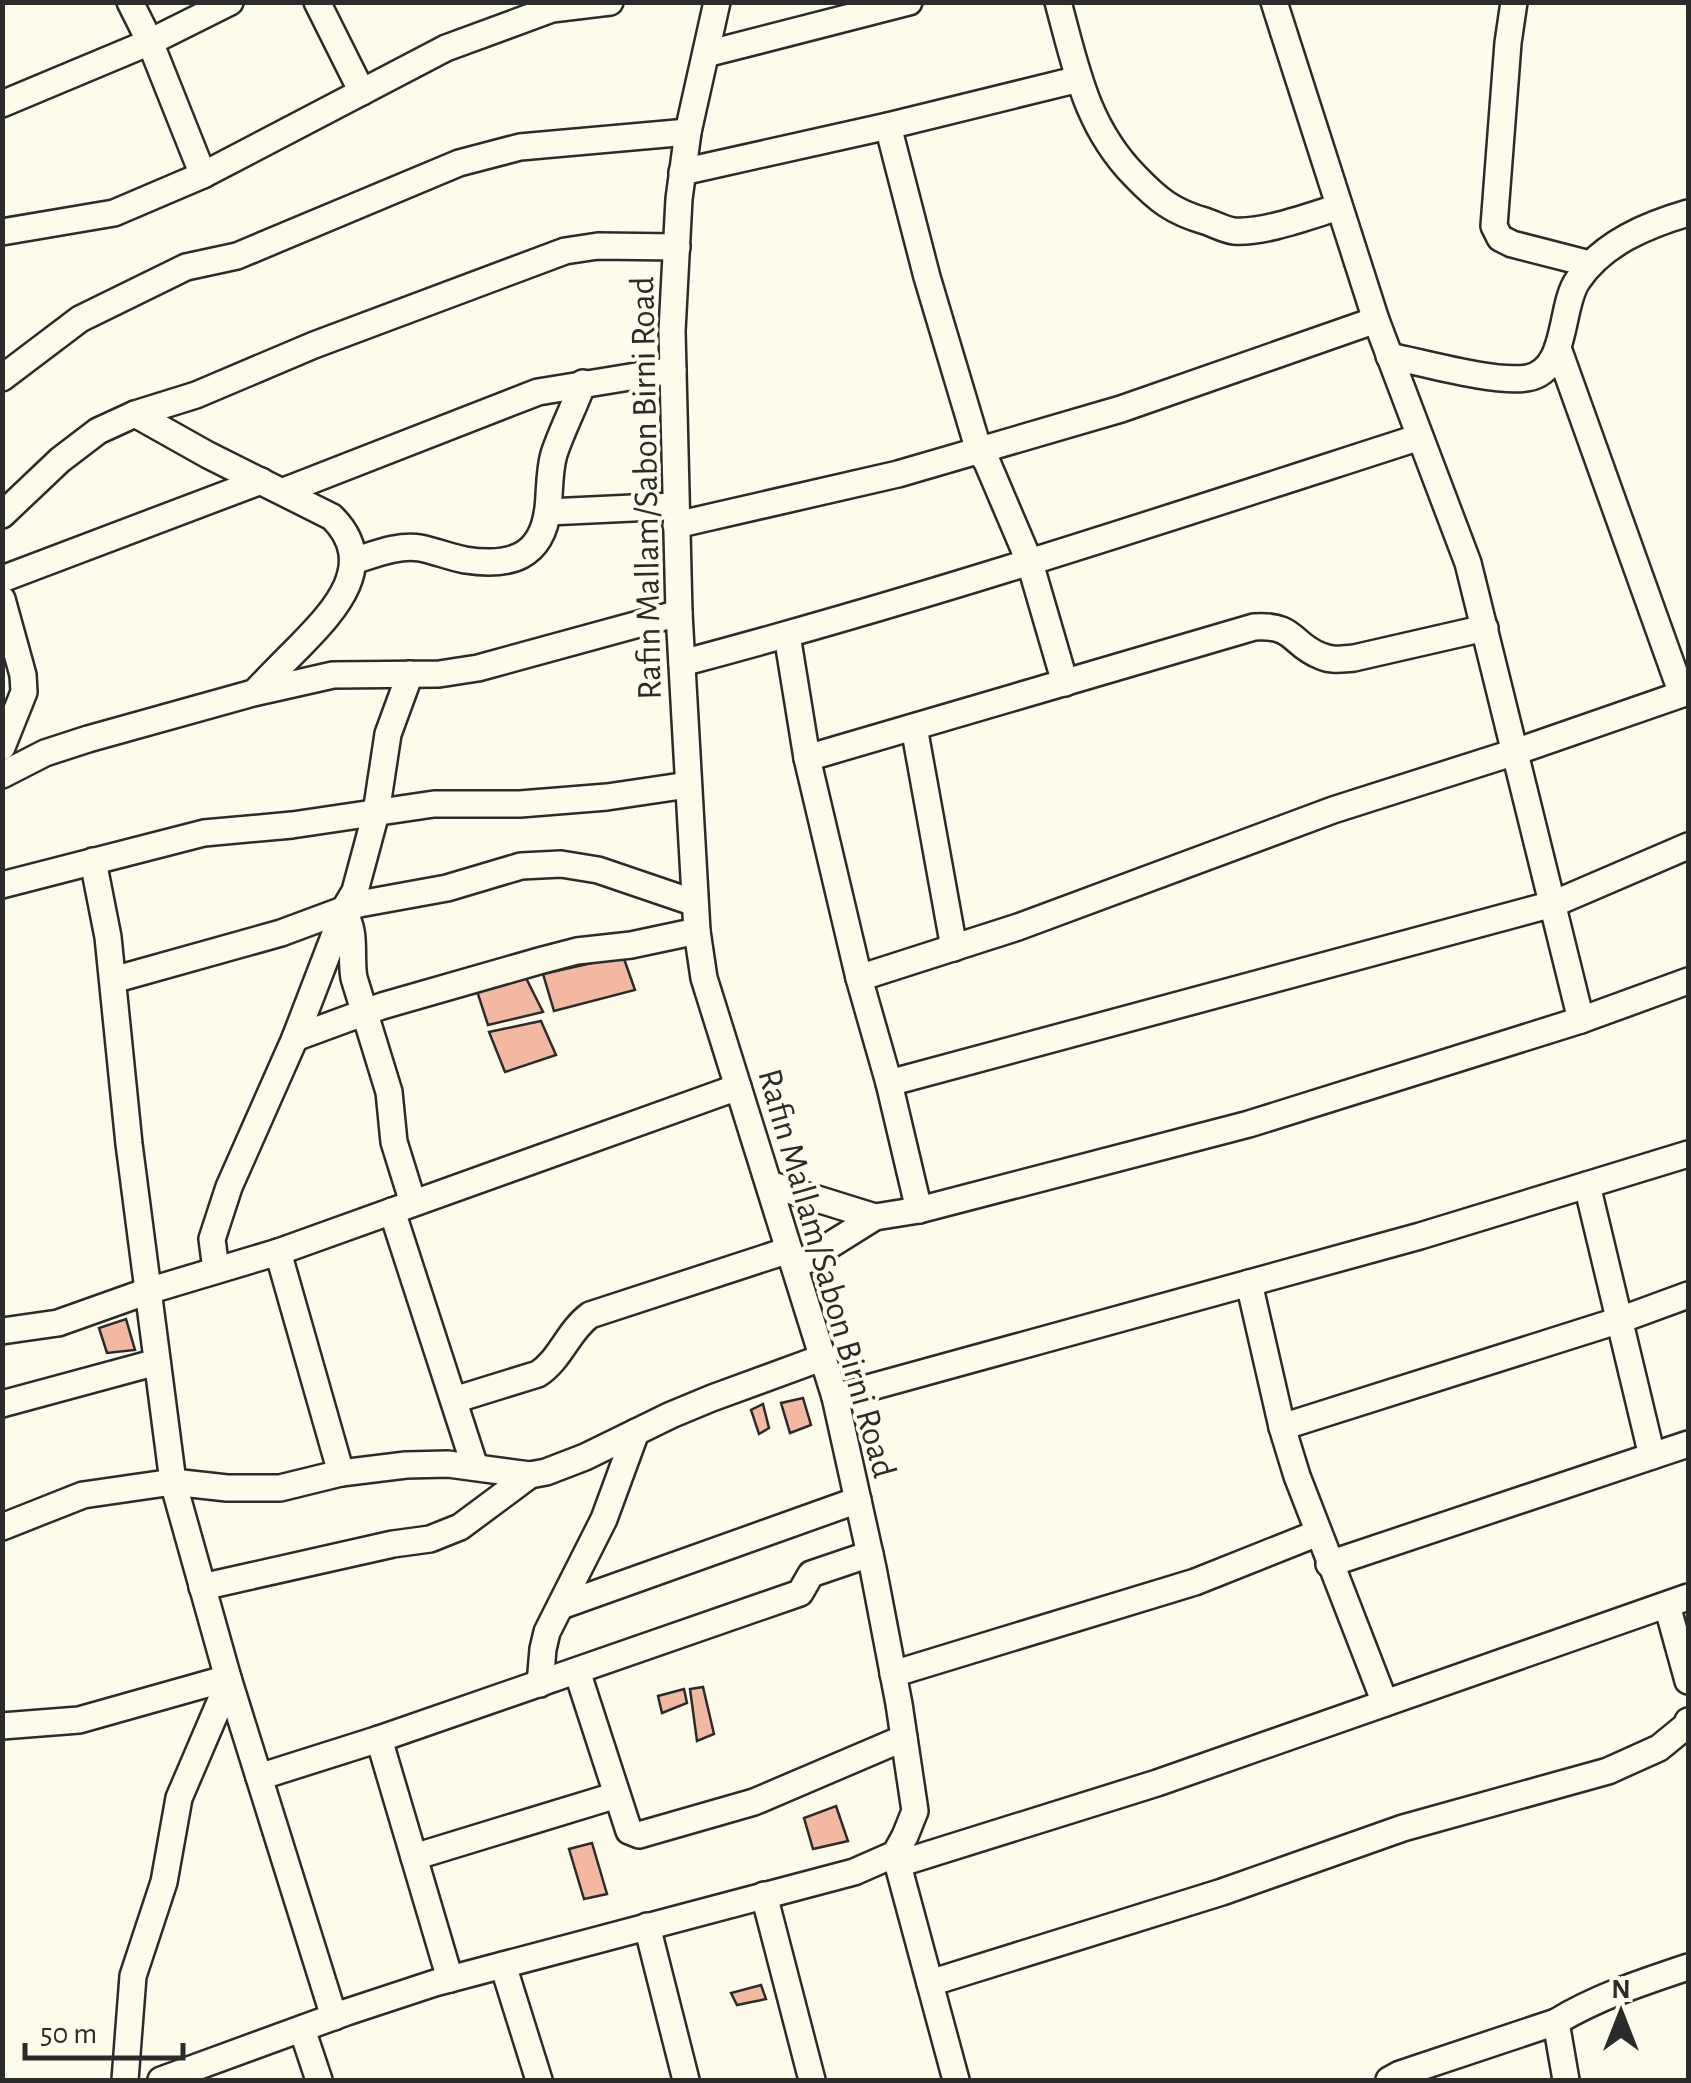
<svg xmlns="http://www.w3.org/2000/svg" width="1691" height="2083" viewBox="0 0 1691 2083" font-family="'Alegreya Sans',sans-serif">
<style>
.building{fill:#f2b8a0;stroke:#2b2b2b;stroke-width:2.5}
.lines{fill:none;stroke-linecap:round;stroke-linejoin:round}
.minor-casing{stroke:#2b2b2b;stroke-width:30}
.minor{stroke:#fdfbea;stroke-width:25}
.labels{text-anchor:middle;stroke-width:8;stroke-linejoin:round;paint-order:stroke}
.street-label{font-size:35px;fill:#2b2b2b;stroke:#fdfbea}
</style>
<rect width="100%" height="100%" fill="#fdfbea"/>
<g class="building">
<path d="M623,956L635,990L554,1011L543,974Z"/>
<path d="M525,976L543,1012L488,1025L476,988Z"/>
<path d="M541,1021L556,1055L505,1072L489,1032Z"/>
<path d="M126,1319L135,1350L107,1353L99,1328Z"/>
<path d="M803,1398L811,1425L790,1433L781,1403Z"/>
<path d="M763,1404L769,1428L759,1434L751,1410Z"/>
<path d="M703,1687L714,1734L697,1741L690,1689Z"/>
<path d="M684,1689L687,1703L662,1713L658,1696Z"/>
<path d="M836,1806L848,1841L813,1849L804,1818Z"/>
<path d="M592,1843L607,1894L584,1899L569,1849Z"/>
<path d="M761,1985L766,1999L737,2005L731,1993Z"/>
</g>
<g class="lines">
<g class="minor-casing">
<g id="minor">
<path d="M130,2L150,42L203,175"/>
<path d="M317,2L362,92"/>
<path d="M1058,2C1076,68 1086,126 1135,176C1158,200 1173,212 1205,221C1214,224 1225,230 1234,231C1265,233 1309,216 1339,207"/>
<path d="M1274,2L1376,320L1468,563L1581,1020"/>
<path d="M1514,2L1508,43L1494,226L1500,238L1512,244L1590,264"/>
<path d="M706,54L909,2"/>
<path d="M2,104L150,42L230,2"/>
<path d="M888,126L927,277L979,451L987,462L1030,563L1065,683"/>
<path d="M682,172L888,126L1079,79"/>
<path d="M2,232L114,213L203,175L446,48L552,9L610,2"/>
<path d="M1558,348L1682,694"/>
<path d="M1389,356C1425,363 1493,383 1527,378C1569,371 1559,306 1578,280C1603,243 1647,225 1688,213"/>
<path d="M2,378L80,319L186,267L237,256L459,163L520,147L688,132"/>
<path d="M135,414L208,455L332,517C379,564 335,610 300,646C285,661 270,676 255,692"/>
<path d="M284,491L538,392L673,370"/>
<path d="M548,512L675,506"/>
<path d="M2,515L60,460L98,431L135,414L196,395L314,345L565,251L598,246L677,247"/>
<path d="M676,525L898,474L1121,409L1376,320"/>
<path d="M353,561C373,555 399,544 420,548C435,551 450,557 465,560C510,567 542,558 548,508C550,490 549,471 554,454C562,430 574,407 583,383"/>
<path d="M2,579L261,481"/>
<path d="M2,599L23,675L24,692L2,747"/>
<path d="M787,635L807,758L859,978L889,1083L919,1210"/>
<path d="M682,663C931,597 1175,516 1420,437"/>
<path d="M914,727L954,948"/>
<path d="M807,758L1254,627C1296,624 1291,645 1321,656C1332,661 1342,659 1354,658L1485,628"/>
<path d="M2,775L45,753L88,739L253,693L333,675L439,674L478,668L679,613"/>
<path d="M93,861L108,937L129,1144L173,1482L228,1678L334,2017"/>
<path d="M2,885L204,833L292,825L434,804H520L607,797L688,785"/>
<path d="M344,914C357,931 350,957 354,978L389,1092L394,1142L413,1203"/>
<path d="M859,978L1018,927L1333,810L1515,752L1688,692"/>
<path d="M113,980L281,933L359,904L447,888L521,866L561,864L598,870L695,903"/>
<path d="M295,1038L382,1006L539,961L577,951L631,945L697,931"/>
<path d="M889,1083L1553,904L1688,846"/>
<path d="M769,1184L875,1217"/>
<path d="M1587,1185L1652,1456"/>
<path d="M392,1211L475,1467"/>
<path d="M278,1252L341,1473"/>
<path d="M795,1267L875,1217L919,1210L1249,1124L1581,1020L1688,981"/>
<path d="M216,1270L212,1239L229,1187L295,1038L345,908L355,891L376,813L388,734L410,674"/>
<path d="M1249,1283L1282,1427L1297,1476L1385,1703"/>
<path d="M2,1331L58,1323L148,1291L278,1252L738,1087"/>
<path d="M835,1397L1420,1236L1688,1154"/>
<path d="M454,1400L538,1374C561,1359 568,1331 590,1315L789,1250"/>
<path d="M2,1404L157,1362"/>
<path d="M1282,1427L1620,1320L1688,1295"/>
<path d="M2,1527L83,1495L173,1482L227,1488H280L341,1473L406,1465L448,1464L530,1475L546,1472L585,1457L671,1415L712,1398L824,1357"/>
<path d="M1329,1564L1688,1444"/>
<path d="M202,1587L393,1544L430,1539L460,1527L530,1475"/>
<path d="M1667,1605L1688,1681"/>
<path d="M561,1606L858,1500"/>
<path d="M577,1671L629,1831L639,1835L754,1802L904,1738"/>
<path d="M893,1674L1195,1582L1318,1533"/>
<path d="M540,1684L543,1649L547,1632L604,1519L636,1432"/>
<path d="M2,1726L79,1720L228,1678"/>
<path d="M379,1739L450,1979"/>
<path d="M259,1777L379,1739L800,1593L811,1574L870,1554"/>
<path d="M895,1854L956,2080"/>
<path d="M414,1857L617,1795"/>
<path d="M898,1864L1157,1783L1688,1597"/>
<path d="M764,1895L812,2080"/>
<path d="M647,1926L686,2080"/>
<path d="M503,1965L539,2080"/>
<path d="M930,1983L1222,1892L1403,1828L1608,1771L1659,1748L1687,1725L1688,1721"/>
<path d="M1556,2022L1566,2080"/>
<path d="M302,2029L319,2080"/>
<path d="M125,2080L133,1976L164,1882L179,1798L221,1700L222,1680"/>
<path d="M161,2080L347,2012L435,1983L854,1872L895,1854L905,1836L915,1811L899,1704L873,1568L835,1397L704,978L697,931L679,613L672,331L679,199L688,132L717,2"/>
<path d="M1389,2080L1400,2074L1556,2022C1597,1997 1643,1982 1688,1967"/>
</g>
</g>
<use href="#minor" class="minor"/>
</g>
<g class="labels">
<g class="street-label">
<text transform="translate(645 488) rotate(-91)" y="12">Rafin Mallam/Sabon Birni Road</text>
<text transform="translate(828 1273) rotate(74)" y="12">Rafin Mallam/Sabon Birni Road</text>
</g>
</g>
<rect width="1691" height="2083" fill="none" stroke="#2b2b2b" stroke-width="10"/>
<g transform="translate(1621 2013)" stroke="#fdfbea" stroke-width="8" paint-order="stroke">
<path d="M0-8L18 38L0 25L-18 38Z" fill="#2b2b2b"/>
<text y="-15" font-size="28" font-weight="bold" text-anchor="middle" fill="#2b2b2b">N</text>
</g>
<path d="M25 2043v15h158v-15" fill="none" stroke="#2b2b2b" stroke-width="5"/>
<text x="40" y="2043" font-size="30" fill="#2b2b2b" stroke="#fdfbea" stroke-width="8" paint-order="stroke">50 m</text>
</svg>
